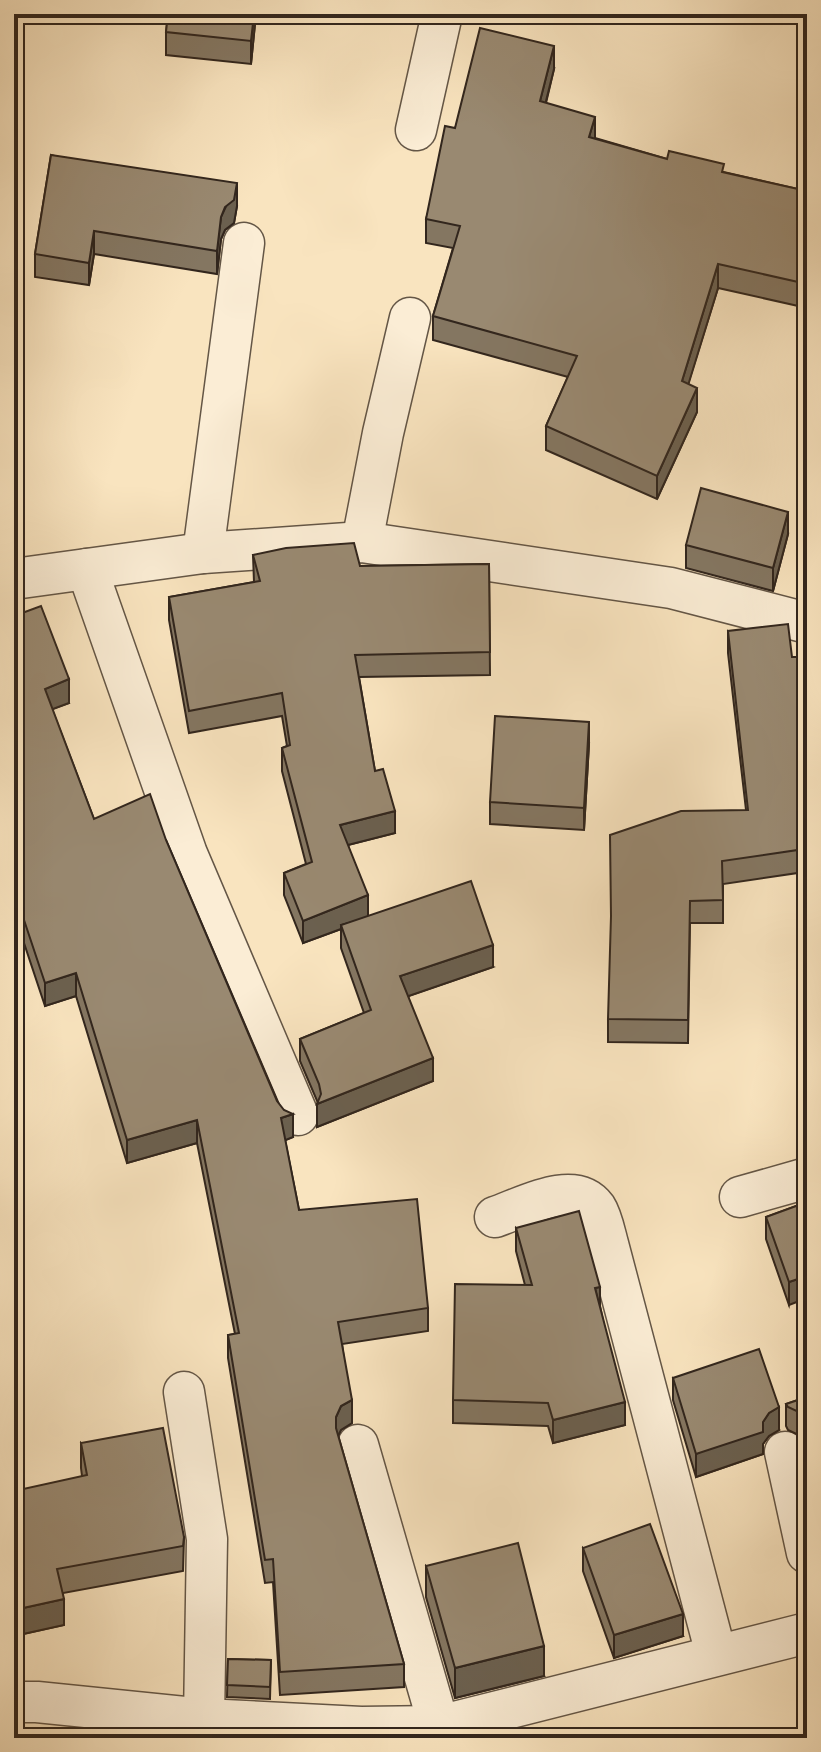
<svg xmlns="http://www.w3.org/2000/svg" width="821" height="1752" viewBox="0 0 821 1752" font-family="'Gentium Book Plus',serif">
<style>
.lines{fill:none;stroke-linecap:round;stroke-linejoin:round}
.minor-casing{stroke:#645646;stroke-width:43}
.minor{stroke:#fbedd5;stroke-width:40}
.wall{fill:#847661;stroke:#32261d;stroke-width:2}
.shaded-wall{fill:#6b604f;stroke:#32261d;stroke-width:2}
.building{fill:#998971;stroke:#32261d;stroke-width:2}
</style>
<rect width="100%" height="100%" fill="#f9e4bf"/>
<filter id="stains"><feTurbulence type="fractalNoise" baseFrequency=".0025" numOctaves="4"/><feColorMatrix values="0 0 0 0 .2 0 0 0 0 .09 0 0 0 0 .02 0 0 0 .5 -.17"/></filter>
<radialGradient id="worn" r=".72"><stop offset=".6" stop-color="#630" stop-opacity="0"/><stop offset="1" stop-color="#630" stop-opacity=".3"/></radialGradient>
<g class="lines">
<g class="minor-casing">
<g id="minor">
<path d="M416,130L442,14"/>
<path d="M362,542L383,433L410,318"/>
<path d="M203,553L244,243"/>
<path d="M87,569L187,854L298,1115"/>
<path d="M14,579L203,553L362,542L671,588L807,623"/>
<path d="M740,1197L807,1178"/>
<path d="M495,1217C522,1208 574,1178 596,1208C602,1217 605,1233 608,1244L716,1654"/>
<path d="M184,1392L207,1539L204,1719"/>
<path d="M358,1445L439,1726"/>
<path d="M785,1452L807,1553"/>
<path d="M14,1702H37L204,1719L361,1727L439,1726L807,1633"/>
</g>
</g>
<use href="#minor" class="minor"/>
</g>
<g class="wall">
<path d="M168,14H256L251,64L166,55V32Z"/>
<path d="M554,69L546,103L595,138L667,159L807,191V308L718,288L688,384L697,412L657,499L546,450V426L568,377L433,340V316L453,248L426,243V219L455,128Z"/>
<path d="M51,155L237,206L234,223L225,230L221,239L217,274L94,254L89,285L35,277V254Z"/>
<path d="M788,534L773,591L686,568V545Z"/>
<path d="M253,555L360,566L489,564L490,675L359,677L375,771L395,833L348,845L368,916L493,967L408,996L433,1081L317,1127L318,1103L300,1061V1039L364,1013L341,948V929L303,943L284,895V873L306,864L282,771V748L287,746L282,716L189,733L169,620V597L254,582Z"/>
<path d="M14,616L69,703L52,709L94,819L166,840L293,1137L285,1140L299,1210L428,1308V1331L342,1344L352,1423L341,1430L338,1435L404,1664V1687L280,1695L273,1582L265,1583L228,1358V1335L235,1334L197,1143L127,1163L76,996L45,1006L19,928Z"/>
<path d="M728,631L792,657H807V917L798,873L723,884V923H690L688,1043L608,1042V1019L746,810L728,653Z"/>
<path d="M589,744L584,830L490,824V802Z"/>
<path d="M807,1202L789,1305L766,1239V1217Z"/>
<path d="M516,1228L600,1306L625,1425L553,1443L548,1426L453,1423V1400L525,1285L516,1251Z"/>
<path d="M673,1378L779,1430L769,1436L763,1444V1454L696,1477L673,1400Z"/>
<path d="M807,1397V1446L801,1436L788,1430L786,1426V1404Z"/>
<path d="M81,1443L184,1537L183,1571L63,1593L64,1625L14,1636L82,1476L81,1468Z"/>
<path d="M583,1548L683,1636L614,1658L583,1571Z"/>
<path d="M426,1566L544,1676L455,1698L426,1597Z"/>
<path d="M228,1659L271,1660L270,1699L227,1697Z"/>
</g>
<g class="shaded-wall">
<path d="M254,14H256L251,64V41Z"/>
<path d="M554,46V69L540,125V101Z"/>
<path d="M595,117V141L589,137Z"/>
<path d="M237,183V206L234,223L225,230L221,239L217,274V251L221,217Z"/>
<path d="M94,231V254L89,285V263Z"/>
<path d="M718,264V288L682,405V381Z"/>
<path d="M697,388V412L657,499V476Z"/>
<path d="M788,512V534L773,591V568Z"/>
<path d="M69,679V703L45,712V689Z"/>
<path d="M589,722V744L584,830V808Z"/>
<path d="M395,811V833L340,847V825Z"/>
<path d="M368,895V918L341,925V929L303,943V921Z"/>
<path d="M19,905V928L14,930V907Z"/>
<path d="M493,945V967L400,999V976Z"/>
<path d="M76,973V996L45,1006V983Z"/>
<path d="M433,1058V1081L317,1127V1104Z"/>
<path d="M293,1114V1137L281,1142V1118Z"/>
<path d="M197,1120V1143L127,1163V1140Z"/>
<path d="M807,1276V1298L789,1305V1282Z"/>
<path d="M600,1287V1310L595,1288Z"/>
<path d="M352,1400V1423L341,1430L336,1440V1417L341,1406Z"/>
<path d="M625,1402V1425L553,1443V1420Z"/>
<path d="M779,1407V1430L769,1436L763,1444V1454L696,1477V1454L763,1422L769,1413Z"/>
<path d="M64,1599V1625L14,1636V1610Z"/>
<path d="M683,1614V1636L614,1658V1635Z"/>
<path d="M544,1646V1676L455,1698V1668Z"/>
</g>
<g class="building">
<path d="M168,14H254L251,41L166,32Z"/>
<path d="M480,28L554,46L540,101L595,117L589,137L667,159L669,151L724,164L722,172L807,191V284L718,264L682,381L697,388L657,476L546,426L577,356L433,316L460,226L426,219L445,126L455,128Z"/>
<path d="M51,155L237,183L234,200L225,207L221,217L217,251L94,231L89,263L35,254Z"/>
<path d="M701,488L788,512L773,568L686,545Z"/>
<path d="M354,543L360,566L489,564L490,652L355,655L375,771L383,769L395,811L340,825L368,895L303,921L284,873L312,862L282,748L290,745L282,693L189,711L169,597L260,581L253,555L286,548Z"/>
<path d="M41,606L69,679L45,689L94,819L150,794L166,840L277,1101L284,1110L293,1114L281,1118L299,1210L417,1199L428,1308L338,1322L352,1400L341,1406L336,1417V1428L404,1664L280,1672L273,1559L265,1560L228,1335L239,1333L197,1120L127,1140L76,973L45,983L19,905L14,907V616Z"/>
<path d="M788,624L792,657H807V895L798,850L722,861L723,900L690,901L688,1020L608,1019L611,916L610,835L681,811L748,810L728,631Z"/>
<path d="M495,716L589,722L584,808L490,802Z"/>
<path d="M471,881L493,945L400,976L433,1058L317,1104L321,1094L319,1084L300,1039L371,1010L341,925Z"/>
<path d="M807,1202V1276L789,1282L766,1217Z"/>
<path d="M579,1211L600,1287L595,1288L625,1402L553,1420L548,1403L453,1400L455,1284L532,1285L516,1228Z"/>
<path d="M759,1349L779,1407L769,1413L763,1422V1432L696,1454L673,1378Z"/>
<path d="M807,1397V1424L801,1413L788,1407L786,1404Z"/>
<path d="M163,1428L184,1537L183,1546L57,1569L64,1599L14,1610V1491L87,1475L81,1443Z"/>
<path d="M650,1524L683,1614L614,1635L583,1548Z"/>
<path d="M518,1543L544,1646L455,1668L426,1566Z"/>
<path d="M228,1659L271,1660L270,1687L227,1685Z"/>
</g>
<rect width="821" height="1752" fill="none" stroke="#f9e4bf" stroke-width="48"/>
<rect x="16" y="16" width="789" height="1720" fill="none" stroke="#32261d" stroke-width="4"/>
<rect x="24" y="24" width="773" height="1704" fill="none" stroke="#32261d" stroke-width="2"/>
<rect width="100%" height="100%" filter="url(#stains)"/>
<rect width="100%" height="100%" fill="url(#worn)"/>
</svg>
